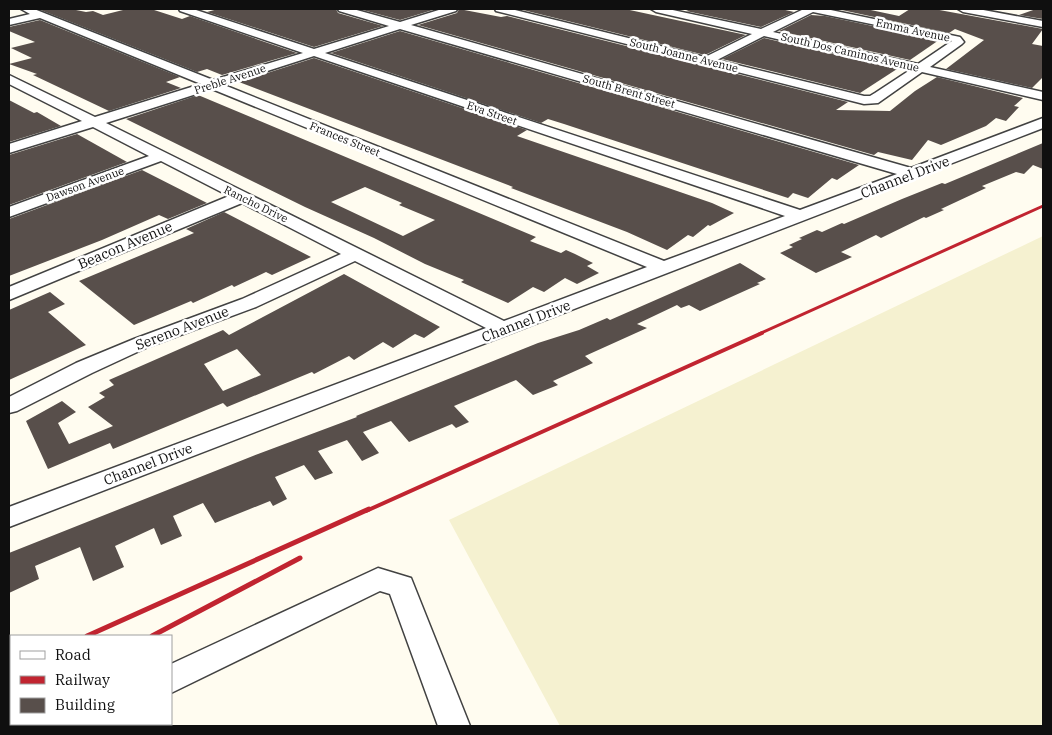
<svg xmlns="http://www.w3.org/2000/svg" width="1052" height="735" viewBox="0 0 1052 735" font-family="'IBM Plex Serif',serif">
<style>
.farmland{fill:#f5f1d0}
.building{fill:#584f4b;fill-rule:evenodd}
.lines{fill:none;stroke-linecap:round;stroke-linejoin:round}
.minor-casing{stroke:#424242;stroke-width:3}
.minor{fill:#fff;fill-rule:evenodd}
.rail-far2{stroke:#c12430;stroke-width:3}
.rail-far1{stroke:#c12430;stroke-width:4}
.rail{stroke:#c12430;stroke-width:5}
.labels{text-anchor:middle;stroke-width:5;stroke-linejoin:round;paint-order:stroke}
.far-street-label{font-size:11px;fill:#0f0f0f;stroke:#fff}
.street-label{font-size:14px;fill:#0f0f0f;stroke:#fff}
</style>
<rect width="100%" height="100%" fill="#fffcf0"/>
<path class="farmland" d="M1043,236V726H560L449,520Z"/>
<g class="building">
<path d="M38,9H71L86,12L93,11L103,15L127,9H151L182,19L190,16L297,53L222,75L207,69L197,72Z"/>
<path d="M218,9H336L338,13L383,26L314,47L207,12Z"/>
<path d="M359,9H436L400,20Z"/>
<path d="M459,9L501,17L507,16L848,102L836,110L890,111L915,91L937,77L1023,98L1014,106L1019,107L1006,121L996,118L986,126L941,145L928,140L912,160L878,152L874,155L418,25L457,13Z"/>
<path d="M526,9H625L746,35L705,55L523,10Z"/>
<path d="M691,9H781L794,12L761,27L686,11Z"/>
<path d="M837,9H866L899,16L910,9H934L1043,29L1032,44L1043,46V77L1032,88L946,69L984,40L955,29L949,33Z"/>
<path d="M1036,9H1043V19L1019,15Z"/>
<path d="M811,15L825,16L939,40L910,60L779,31Z"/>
<path d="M40,20L180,77L166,82L181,88L109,111L33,75L37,74L9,64L32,58L11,48L35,42L9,31V27Z"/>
<path d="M400,31L859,165L837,180L832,178L808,198L793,193L788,198L564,124L548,119L541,123L331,53Z"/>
<path d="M764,38L897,69L860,93L722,59Z"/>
<path d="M314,58L527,130L517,136L712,203L734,213L710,226L708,225L693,237L688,235L667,250L627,232L511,188L513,187L239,82Z"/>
<path d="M198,95L536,237L530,241L561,253L566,250L575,254L593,263L587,266L599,273L577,284L565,278L544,292L533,287L508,303L461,282L464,280L425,264L374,238L305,207L126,119ZM365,187L402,203L399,205L435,220L403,236L331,202Z"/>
<path d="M9,100L34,113L37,112L61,126L9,142Z"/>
<path d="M77,134L127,162L9,205V155Z"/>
<path d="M1043,143V169L1033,165L1024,174L1016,172L982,186L986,188L941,209L944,210L926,218L924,217L881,238L876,235L841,252L852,257L816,273L780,253L793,247L789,245L802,239L799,238L817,230L822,232L842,223L844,224L902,199L942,183L945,184Z"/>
<path d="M142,170L207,203L168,219L159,215L102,240L9,276V219Z"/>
<path d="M224,212L311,257L272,275L266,272L234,287L232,285L193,303L191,301L134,325L79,281L194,233L186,229Z"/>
<path d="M740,263L766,279L757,283L760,284L700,311L689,305L681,308L677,305L637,324L647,328L585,356L593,363L553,381L558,385L533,395L516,380L454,406L469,422L456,428L452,424L409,442L391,421L363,432L379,453L362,461L347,440L318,451L333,473L315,480L304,465L275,477L287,499L273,506L270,501L215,523L203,503L173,516L182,536L161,545L154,528L115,546L124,567L93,581L80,547L35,566L39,579L9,593V553L258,454L357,417L356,416L538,343L579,330L607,318L610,320Z"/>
<path d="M344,274L440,327L424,338L415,334L393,348L383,342L354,360L349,356L314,374L312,372L227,407L223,403L113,449L110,443L48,469L26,421L62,401L76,412L58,423L69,444L113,426L88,407L105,397L99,393L114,385L109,380L223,330L229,335ZM237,349L261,375L223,391L204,364Z"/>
<path d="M50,292L65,304L48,312L86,345L9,380V310Z"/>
</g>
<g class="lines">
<g class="minor-casing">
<g id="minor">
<path d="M21,9H34L213,80L303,53L180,11L179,9H193L314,49L389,26L339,11L338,9H353L400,22L442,9H457L456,11L411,25L911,168L1043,118V128L9,527V507L486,328L355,261L256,307L148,347L92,373L17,411L9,413V397L76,363L134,339L242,299L341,254L242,203L9,300V287L229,196L161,161L9,217V207L149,156L93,127L9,153V144L82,121L9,84V75L95,117L201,84L40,18L9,25V19L30,14ZM400,29L897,174L800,210L325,53ZM314,56L785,216L664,261L224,85ZM212,89L647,267L504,321L106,123Z"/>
<path d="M495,9H511L705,57L752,34L656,12L651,9H668L761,29L804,9H826L960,37L964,42L962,44L930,67L1043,92V100L922,72L878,103L864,104L496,11ZM813,12L944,39L952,41L918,64L773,32ZM764,36L910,70L875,93L870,96H864L717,60Z"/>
<path d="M958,9H978L1043,21V27L963,12Z"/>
<path d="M378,568L411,578L470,726H438L390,594L380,591L171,693V664Z"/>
<path d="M57,724H93L92,726H56Z"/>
</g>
</g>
<use href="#minor" class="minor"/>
<path class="rail-far2" d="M759,334L1043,206"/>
<path class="rail-far1" d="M366,511L762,333"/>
<g class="rail">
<path d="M87,636L369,509"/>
<path d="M152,636L300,558"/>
<path d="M9,672L11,671"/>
<path d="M9,708L11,706"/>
</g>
</g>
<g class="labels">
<g class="far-street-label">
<text transform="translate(913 30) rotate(12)" y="4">Emma Avenue</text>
<text transform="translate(850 52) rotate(13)" y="4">South Dos Caminos Avenue</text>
<text transform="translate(684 55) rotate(14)" y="4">South Joanne Avenue</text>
<text transform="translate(230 79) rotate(-18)" y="4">Preble Avenue</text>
<text transform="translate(629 91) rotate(16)" y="4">South Brent Street</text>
<text transform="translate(492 113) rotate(19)" y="4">Eva Street</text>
<text transform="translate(345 139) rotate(22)" y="4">Frances Street</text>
<text transform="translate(85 184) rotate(-20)" y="4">Dawson Avenue</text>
<text transform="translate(256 204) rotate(26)" y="4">Rancho Drive</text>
</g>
<g class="street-label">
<text transform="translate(905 177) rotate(-21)" y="5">Channel Drive</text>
<text transform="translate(125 245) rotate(-23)" y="5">Beacon Avenue</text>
<text transform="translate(526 321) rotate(-21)" y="5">Channel Drive</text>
<text transform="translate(182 328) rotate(-21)" y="5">Sereno Avenue</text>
<text transform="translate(148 464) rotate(-21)" y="5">Channel Drive</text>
</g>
</g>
<rect width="1052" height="735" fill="none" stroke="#0f0f0f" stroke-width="20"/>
<rect x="10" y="635" width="162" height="90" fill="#ffffff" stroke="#9f9f9f"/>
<rect x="20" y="651" width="25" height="8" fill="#ffffff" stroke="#9f9f9f"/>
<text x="55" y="660" font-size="15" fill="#0f0f0f">Road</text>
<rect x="20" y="676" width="25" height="8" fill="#c12430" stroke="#9f9f9f"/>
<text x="55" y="685" font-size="15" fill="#0f0f0f">Railway</text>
<rect x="20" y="698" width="25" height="15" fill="#584f4b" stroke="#9f9f9f"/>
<text x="55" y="710" font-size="15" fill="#0f0f0f">Building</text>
</svg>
